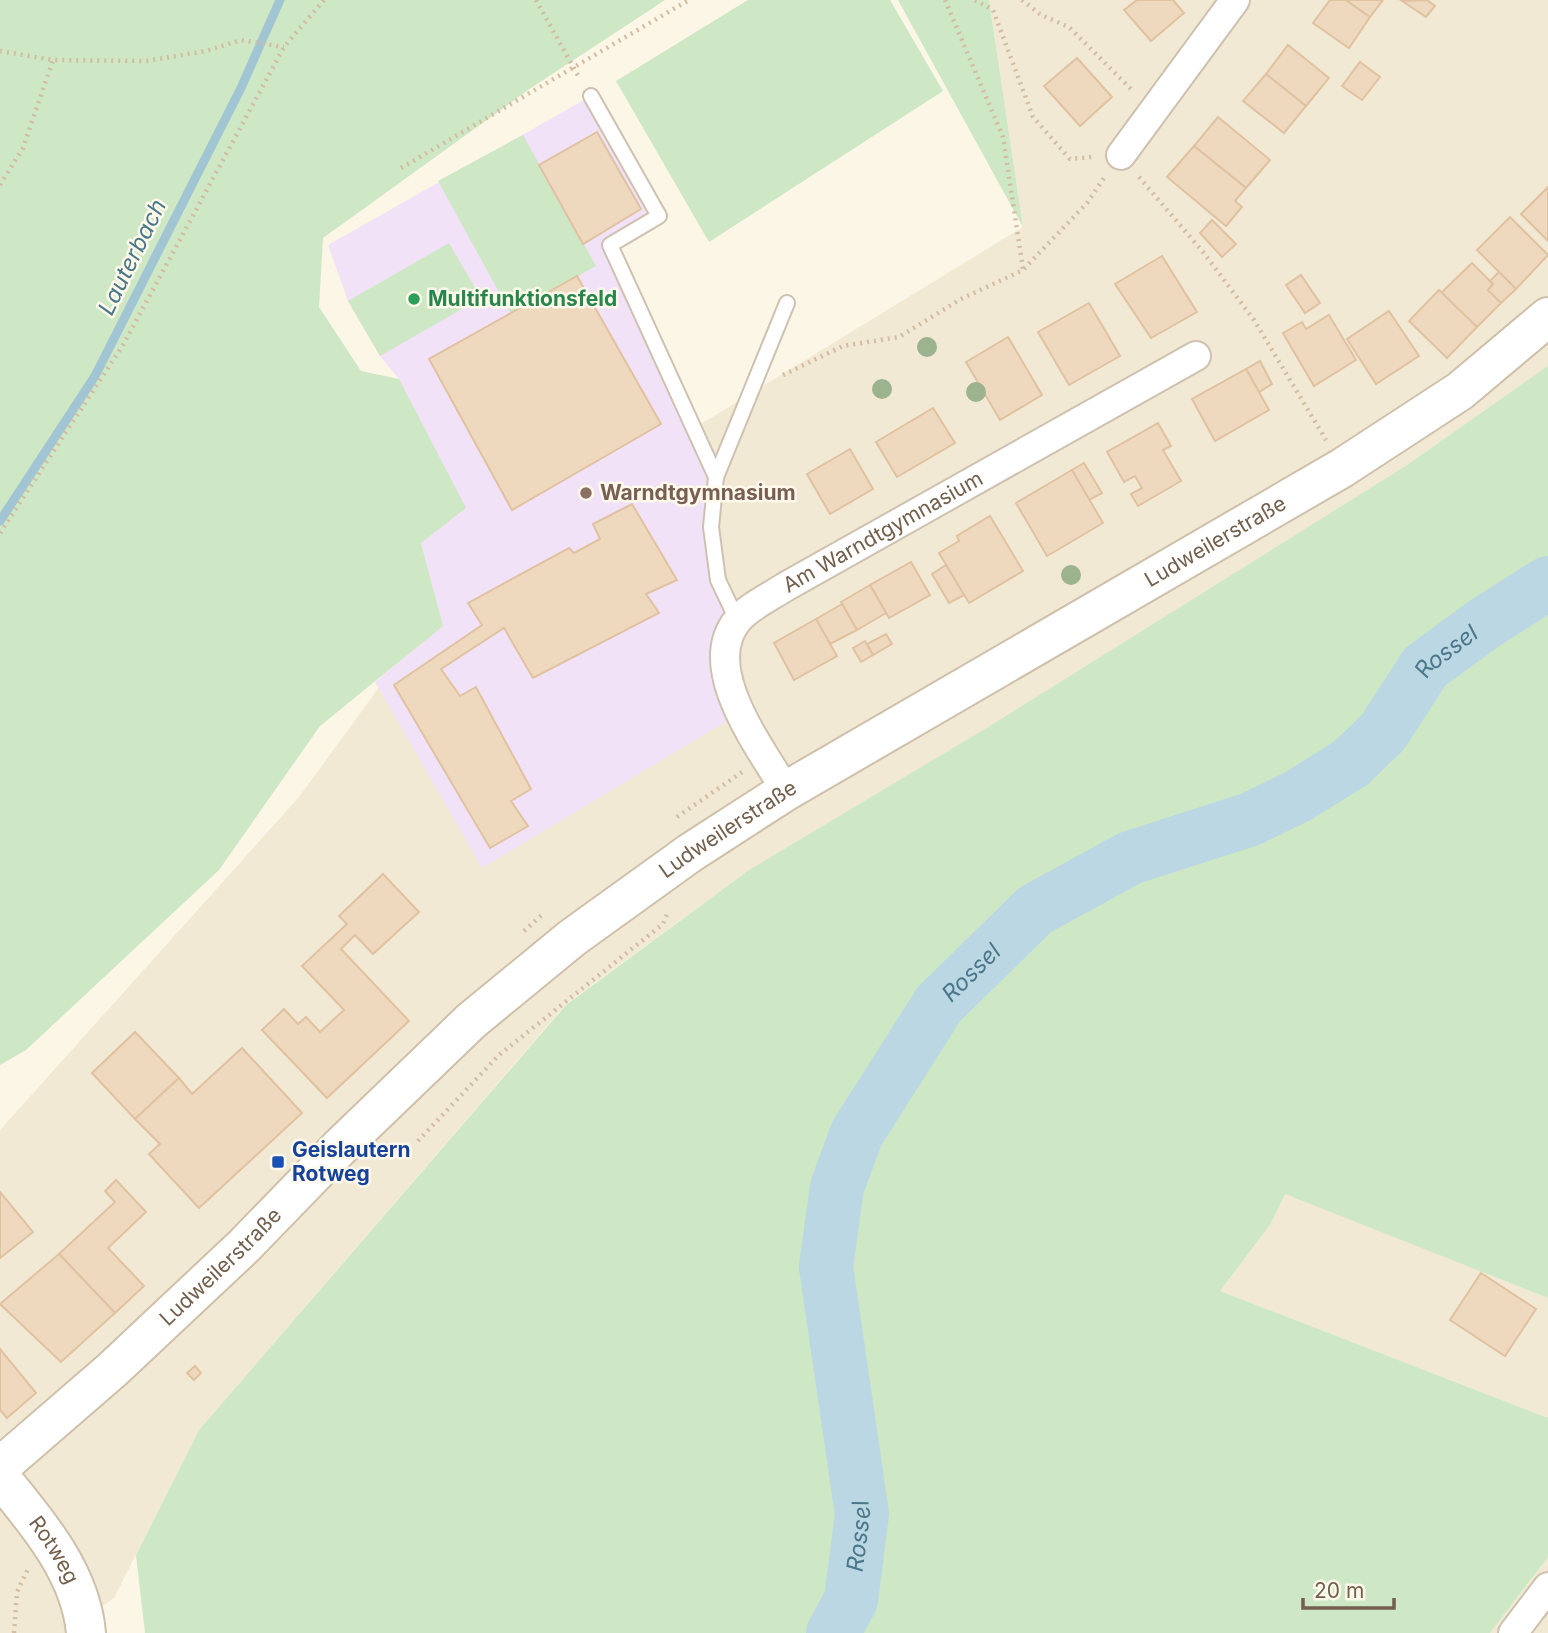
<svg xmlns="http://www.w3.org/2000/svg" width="1548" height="1633" viewBox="0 0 1548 1633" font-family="Inter,sans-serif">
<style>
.residential{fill:#f2e9d4}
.education{fill:#f2e2f7}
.green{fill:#cee7c5}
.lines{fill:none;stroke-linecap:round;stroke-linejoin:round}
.stream{stroke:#a2c5d4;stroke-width:9}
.river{stroke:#bbd7e3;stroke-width:54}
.building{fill:#eed9bf;stroke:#e0c2a1;stroke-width:2}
.lane-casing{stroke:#cec1b0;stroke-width:18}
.street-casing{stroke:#cec1b0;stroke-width:32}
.secondary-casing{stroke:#cec0aa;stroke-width:42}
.path{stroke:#d3bca2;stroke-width:4.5;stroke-dasharray:2 5;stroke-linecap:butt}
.lane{stroke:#fff;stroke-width:14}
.street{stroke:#fff;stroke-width:28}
.secondary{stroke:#fff;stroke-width:38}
.tree{fill:#9db38f}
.leisure-dot{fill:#2e9e5b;stroke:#fef9eb;stroke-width:2.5}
.education-dot{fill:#8d6e63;stroke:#fef9eb;stroke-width:2.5}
.transit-dot{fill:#1a4fb4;stroke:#fef9eb;stroke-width:2.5}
.labels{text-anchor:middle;stroke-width:5;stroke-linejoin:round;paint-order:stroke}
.leisure-label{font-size:21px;font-weight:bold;fill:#27864d;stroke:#fef9eb;text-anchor:start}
.education-label{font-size:21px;font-weight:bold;fill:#785e54;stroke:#fef9eb;text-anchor:start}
.street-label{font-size:21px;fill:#725f4c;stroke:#fef9eb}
.transit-label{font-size:21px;font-weight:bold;fill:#164399;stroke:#fef9eb;text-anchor:start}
.water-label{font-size:23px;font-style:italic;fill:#4b778a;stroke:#fef9eb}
</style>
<rect width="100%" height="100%" fill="#fbf6e6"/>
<g class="residential">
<path d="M989,0H1548V367L1407,465L993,724L749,870L566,1004L199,1430L114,1598L65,1633H0V1130L299,797L467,567L1023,227Z"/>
<path d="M1285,1193L1548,1298V1418L1220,1291L1270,1225Z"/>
<path d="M1548,1557V1633H1490Z"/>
</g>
<path class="education" d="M591,96L659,216L610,245L716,477L718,580L737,620L740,713L482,868L375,682L443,626L421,543L399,379L380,356L348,301L328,245Z"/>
<g class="green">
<path d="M0,0H665L531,88L323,238L319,307L361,371L399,379L466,508L421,543L443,626L320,726L219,870L26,1050L0,1065Z"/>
<path d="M748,0H890L943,91L709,242L616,81Z"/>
<path d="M898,0H989L1023,227Z"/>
<path d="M523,135L596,266L511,314L438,181Z"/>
<path d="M449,243L481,298L380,356L348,301Z"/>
<path d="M1548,366V1298L1285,1194L1270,1225L1220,1291L1548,1418V1557L1490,1633H145L136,1555L199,1430L566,1005L749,870L993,724L1407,465Z"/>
</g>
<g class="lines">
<path class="stream" d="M0,521L95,376L241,88L280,0"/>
<path class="river" id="s1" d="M833,1633L851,1600L862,1514L826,1267L837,1187L857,1133L939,1004L1035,910L1130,858L1251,819L1298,796L1351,763L1383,732L1425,667L1485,623L1548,583"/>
</g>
<g class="building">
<path d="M1137,0H1173L1184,13L1151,41L1124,10Z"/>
<path d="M1330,0H1346L1370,17L1349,48L1313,23Z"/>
<path d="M1346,0H1383L1370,17Z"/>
<path d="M1427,0L1435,6L1426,17L1402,1Z"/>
<path d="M1288,45L1329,78L1306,106L1266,74Z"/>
<path d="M1077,58L1112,97L1080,126L1044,86Z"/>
<path d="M1360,62L1380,77L1362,100L1342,86Z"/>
<path d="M1266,74L1306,106L1284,133L1243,101Z"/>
<path d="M1218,117L1270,160L1246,188L1194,146Z"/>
<path d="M597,132L641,209L583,244L539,165Z"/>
<path d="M1194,146L1246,188L1235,201L1242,207L1226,226L1167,177Z"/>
<path d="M1548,187V241L1521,214Z"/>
<path d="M1510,217L1548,255L1516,289L1477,250Z"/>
<path d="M1212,220L1236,244L1222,257L1200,233Z"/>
<path d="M1162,256L1197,312L1151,338L1115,284Z"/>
<path d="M1472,263L1493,284L1488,290L1501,303L1477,327L1441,293Z"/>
<path d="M1499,272L1516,289L1501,303L1488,290L1493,284L1490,281Z"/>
<path d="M1301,275L1320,303L1305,313L1286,285Z"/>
<path d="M577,276L661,424L512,510L429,359Z"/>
<path d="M1439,290L1477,327L1447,358L1409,321Z"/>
<path d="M1089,303L1120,356L1069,385L1038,332Z"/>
<path d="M1389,311L1419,356L1376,384L1347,339Z"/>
<path d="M1329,315L1356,360L1314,386L1283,333L1302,322L1306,329Z"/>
<path d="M1008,337L1042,395L1000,420L966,362Z"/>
<path d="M1260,361L1272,384L1259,392L1246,369Z"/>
<path d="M1246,369L1269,410L1215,441L1192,399Z"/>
<path d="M933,408L955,443L897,477L876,442Z"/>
<path d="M1158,423L1171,446L1163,450L1181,481L1138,506L1131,494L1142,488L1135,476L1124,482L1107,452Z"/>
<path d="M850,449L873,489L830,514L807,474Z"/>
<path d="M1084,463L1102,493L1089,500L1072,470Z"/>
<path d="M1072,470L1103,523L1047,556L1016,503Z"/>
<path d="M632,504L677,580L646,594L659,613L533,678L504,628L441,669L460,696L476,687L531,789L511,801L528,826L490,848L394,685L482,625L468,603L569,548L574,553L600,539L593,524Z"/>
<path d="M990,516L1023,571L969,603L939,553L959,541L957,536Z"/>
<path d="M911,562L930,595L889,618L870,585Z"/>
<path d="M946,565L964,595L949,603L932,574Z"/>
<path d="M870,585L886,613L857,630L841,602Z"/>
<path d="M842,604L857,630L830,644L816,619Z"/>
<path d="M816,619L837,656L794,680L774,643Z"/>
<path d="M886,634L892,644L873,655L867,644Z"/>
<path d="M865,641L873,655L861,662L853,648Z"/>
<path d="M383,874L419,912L373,954L355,935L341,949L409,1021L327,1098L262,1030L284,1009L298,1024L306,1017L320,1032L344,1010L302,966L347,924L339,916Z"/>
<path d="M135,1032L179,1078L135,1119L92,1073Z"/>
<path d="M242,1048L302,1113L199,1208L149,1154L160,1144L135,1119L179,1078L192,1094Z"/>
<path d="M116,1180L146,1212L108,1248L144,1286L115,1313L59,1254L115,1202L105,1191Z"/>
<path d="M0,1192L33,1232L0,1258Z"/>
<path d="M59,1254L115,1313L61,1362L0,1304Z"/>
<path d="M1481,1273L1536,1309L1505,1356L1450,1320Z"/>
<path d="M0,1349L36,1393L7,1418L0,1410Z"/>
<path d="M195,1366L201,1373L194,1380L187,1373Z"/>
</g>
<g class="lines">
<g class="lane-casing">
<g id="lane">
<path d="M591,96L659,216L610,245L716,477L711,527L718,580L737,620"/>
<path d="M716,477L787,303"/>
</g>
</g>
<g class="street-casing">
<g id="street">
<path d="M1121,155L1235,0"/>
<path id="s2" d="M786,791C761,748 699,669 737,621C748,607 770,597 785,587L1196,356"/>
<path d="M1513,1633L1548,1587"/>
</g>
</g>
<g class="secondary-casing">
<g id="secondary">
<path id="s3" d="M0,1467L112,1370L244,1246L339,1148L471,1021L572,938L690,853L786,791L1342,468L1460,391L1548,317"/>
<path id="s4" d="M0,1477C37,1522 81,1573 86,1633"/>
</g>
</g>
<g class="path">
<path d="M536,0L580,79"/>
<path d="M945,0L1003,137L1023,269"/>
<path d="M975,0L993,10L1033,117L1070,159L1092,157"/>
<path d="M1022,0L1041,15L1069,27L1134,92"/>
<path d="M0,51L53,60L146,61L206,51L241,40L284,47"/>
<path d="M401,168L689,0"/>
<path d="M1139,177L1203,252L1254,320L1326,440"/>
<path d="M0,185L23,148L53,60"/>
<path d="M783,375L843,346L899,337L961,299L1023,270L1087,203L1104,178"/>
<path d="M0,533L123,345L284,47L324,0"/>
<path d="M677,817L742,772"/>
<path d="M524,931L543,914"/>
<path d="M418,1141L499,1055L663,924L668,912"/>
<path d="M14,1633L17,1592L28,1569"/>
</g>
<use href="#lane" class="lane"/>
<use href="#street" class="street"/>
<use href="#secondary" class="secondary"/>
</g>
<g class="tree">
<circle cx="927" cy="347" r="10"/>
<circle cx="882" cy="389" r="10"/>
<circle cx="976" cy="392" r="10"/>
<circle cx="1071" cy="575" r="10"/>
</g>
<circle class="leisure-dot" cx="414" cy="299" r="7"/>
<circle class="education-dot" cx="586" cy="493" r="7"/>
<rect class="transit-dot" x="271" y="1155" width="14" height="14" rx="3.5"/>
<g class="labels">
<g class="leisure-label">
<text x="428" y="306">Multifunktionsfeld</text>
</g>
<g class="education-label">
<text x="600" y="500">Warndtgymnasium</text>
</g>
<g class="street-label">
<text dy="7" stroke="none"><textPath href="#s2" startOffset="359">Am Warndtgymnasium</textPath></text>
<text dy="7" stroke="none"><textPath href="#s3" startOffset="1536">Ludweilerstraße</textPath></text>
<text dy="7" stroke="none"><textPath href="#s3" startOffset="970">Ludweilerstraße</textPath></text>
<text dy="7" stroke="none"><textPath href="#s3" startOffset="298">Ludweilerstraße</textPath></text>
<text dy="7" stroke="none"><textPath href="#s4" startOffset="91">Rotweg</textPath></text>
</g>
<g class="transit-label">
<text x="292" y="1157">Geislautern<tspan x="292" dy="24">Rotweg</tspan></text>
</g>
<g class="water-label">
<text transform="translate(132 257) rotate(-64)" y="8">Lauterbach</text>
<text dy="8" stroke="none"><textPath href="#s1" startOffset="1298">Rossel</textPath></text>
<text dy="8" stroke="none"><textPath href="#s1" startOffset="710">Rossel</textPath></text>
<text dy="8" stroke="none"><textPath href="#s1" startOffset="102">Rossel</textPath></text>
</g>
</g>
<path d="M1303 1598v10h91v-10" fill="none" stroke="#725f4c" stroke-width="3.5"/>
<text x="1314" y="1598" font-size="21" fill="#725f4c" stroke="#fef9eb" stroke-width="5" paint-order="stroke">20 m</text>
</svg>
